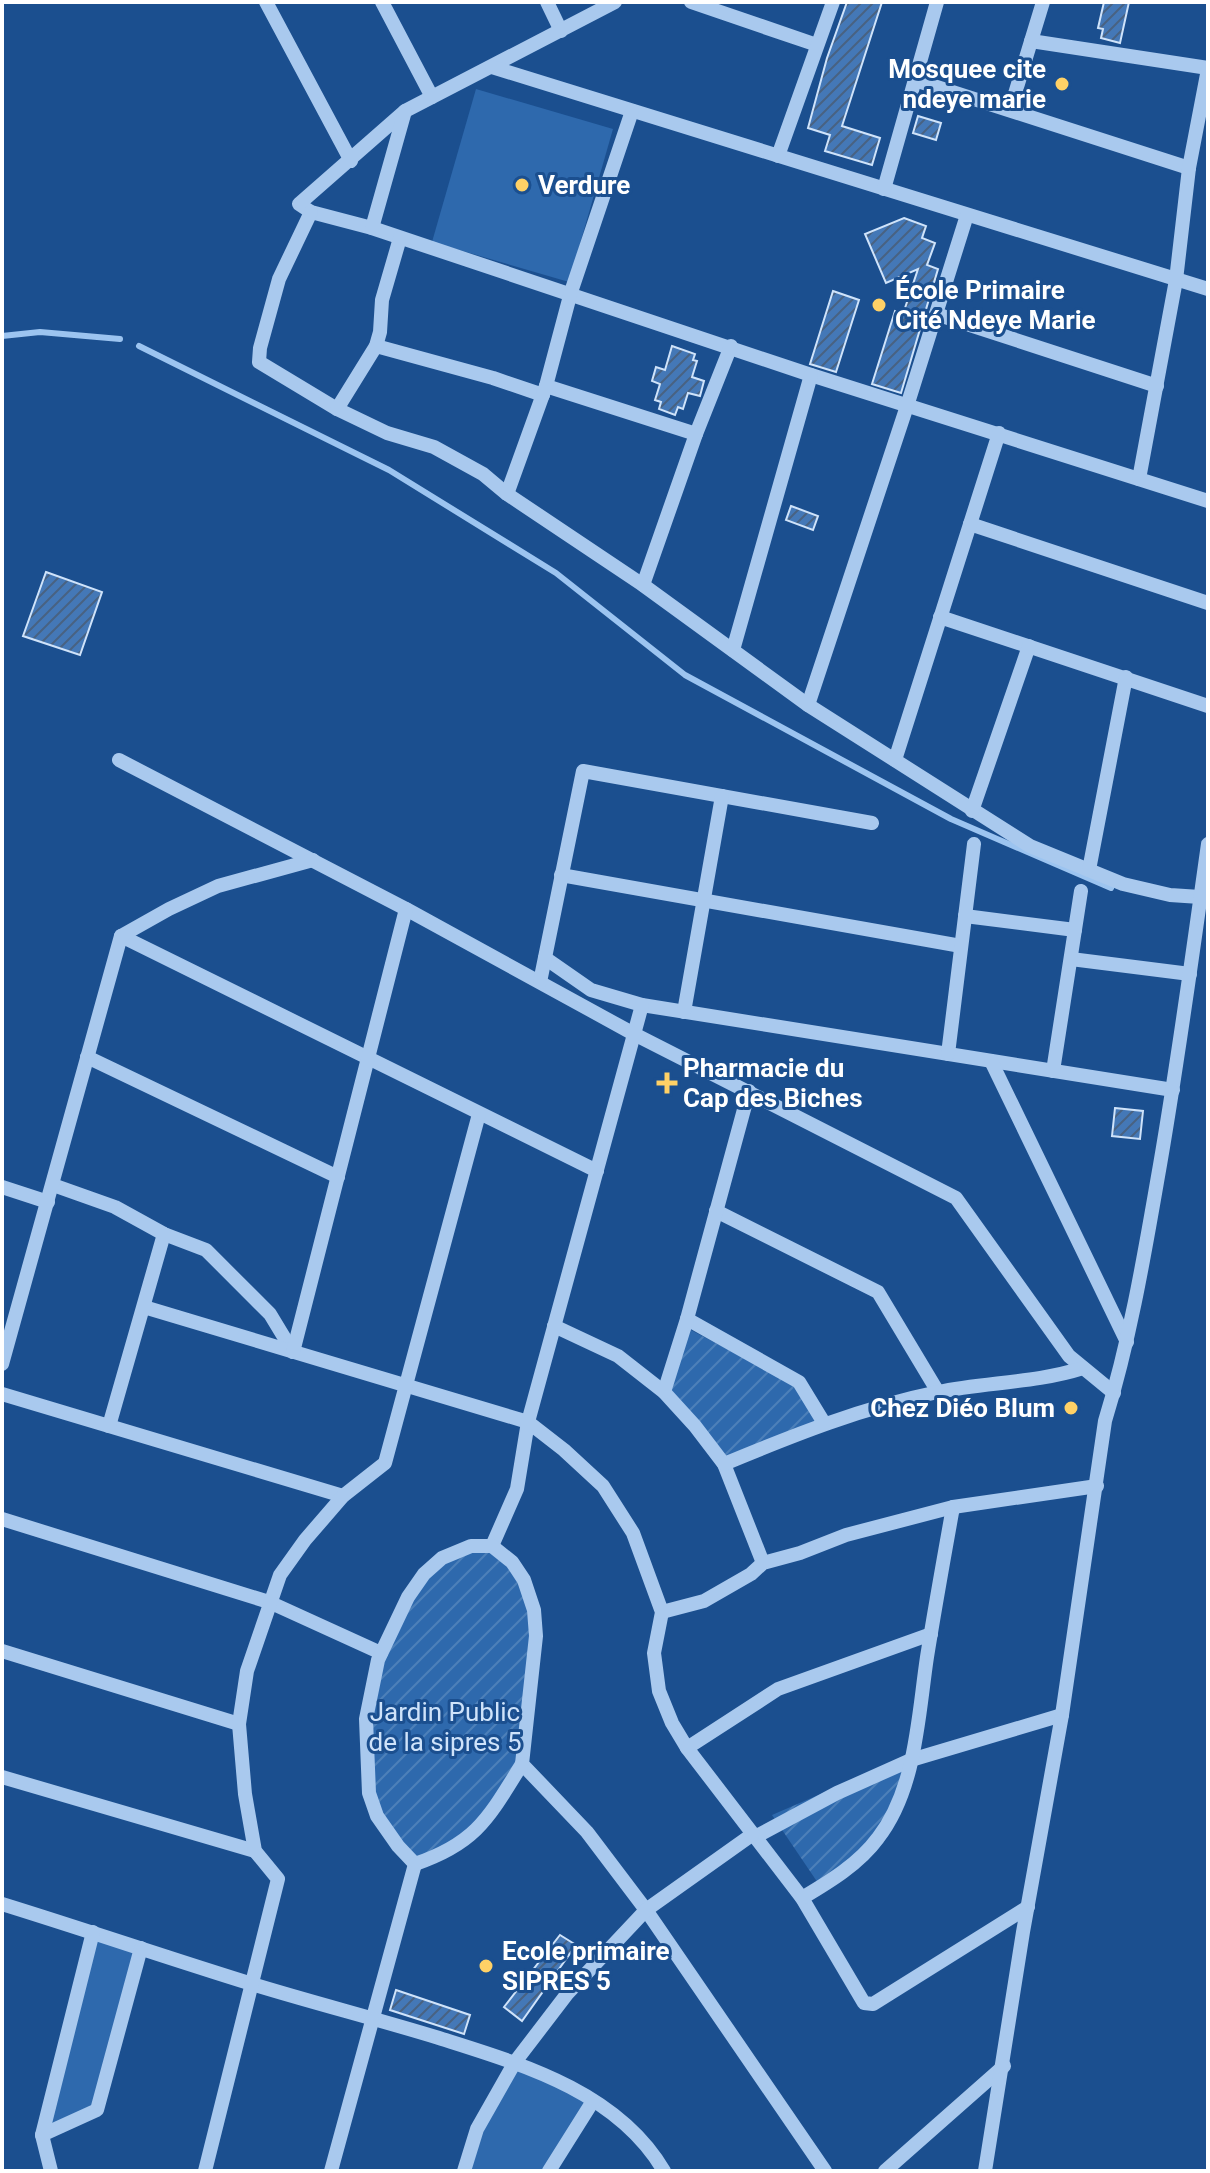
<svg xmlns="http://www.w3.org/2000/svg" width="1210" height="2173" viewBox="0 0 1210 2173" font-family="Roboto,sans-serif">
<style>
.grass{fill:#2e69ad}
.garden{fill:url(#garden-furrows)}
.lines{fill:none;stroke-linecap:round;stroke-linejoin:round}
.stream{stroke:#9cc4f0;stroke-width:6}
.building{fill:url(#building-hatch);stroke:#cfe3fa;stroke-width:2}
.minor{stroke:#a9c9ee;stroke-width:14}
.poi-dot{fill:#ffd166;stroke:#1b4f8f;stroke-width:3}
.labels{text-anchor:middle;stroke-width:6;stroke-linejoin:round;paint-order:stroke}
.poi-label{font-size:26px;font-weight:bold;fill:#fff;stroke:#1b4f8f;text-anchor:start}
.park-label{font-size:26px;fill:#cfe3fa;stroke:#1b4f8f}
</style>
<defs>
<pattern id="garden-furrows" width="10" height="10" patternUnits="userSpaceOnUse" patternTransform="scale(2)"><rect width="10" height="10" fill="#2e69ad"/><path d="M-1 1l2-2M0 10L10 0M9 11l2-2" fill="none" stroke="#4d80b9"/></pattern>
<pattern id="building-hatch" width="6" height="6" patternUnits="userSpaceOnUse" patternTransform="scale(2)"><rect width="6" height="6" fill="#4478b7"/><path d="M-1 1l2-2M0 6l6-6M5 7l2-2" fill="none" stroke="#486282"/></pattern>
</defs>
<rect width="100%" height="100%" fill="#1b4f8f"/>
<g class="grass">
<path d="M476,89L613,129L569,282L432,242Z"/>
<path d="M92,1936L141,1949L96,2110L40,2131Z"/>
<path d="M512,2065L592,2104L551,2171H468L479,2130Z"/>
</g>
<g class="garden">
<path d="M685,1327L796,1385L822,1421L724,1461L664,1387Z"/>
<path d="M493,1548L524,1582L539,1637L521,1762L472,1834L414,1860L381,1814L365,1769L363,1721L405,1597L451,1557Z"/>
<path d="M906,1757L896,1801L876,1838L820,1886L772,1815Z"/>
</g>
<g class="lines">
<g class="stream">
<path d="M2,336L40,332L120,339"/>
<path d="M139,346L389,470L556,573L685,675L951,819L1111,888"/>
</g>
</g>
<g class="building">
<path d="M847,2H882L842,126L880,138L872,165L825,151L830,135L808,128L827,58Z"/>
<path d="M1104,2H1129L1120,43L1101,38L1103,29L1098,28Z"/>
<path d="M918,116L941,123L936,140L913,133Z"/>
<path d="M904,218L926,226L922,238L935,243L927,265L938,269L901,393L872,384L895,311L903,314L918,269L886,283L865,234Z"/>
<path d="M833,291L859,300L836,372L810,364Z"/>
<path d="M672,346L695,354L693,360L697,361L692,377L704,381L700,396L688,393L683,409L678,407L675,415L659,409L661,402L655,400L660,384L652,381L656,367L665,370Z"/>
<path d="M791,506L818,516L813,530L786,520Z"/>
<path d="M46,572L102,592L80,655L23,636Z"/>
<path d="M1115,1108L1143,1111L1140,1139L1112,1136Z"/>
<path d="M560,1935L576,1945L522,2021L504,2007Z"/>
<path d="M396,1990L470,2015L464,2034L390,2010Z"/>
</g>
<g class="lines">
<g class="minor">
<path d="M266,2L351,161"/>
<path d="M382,2L432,97"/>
<path d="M547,2L561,31"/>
<path d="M615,2L405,111L299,204L311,212L372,228L811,375L1208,501"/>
<path d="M691,2L817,45"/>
<path d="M1031,41L1208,68"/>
<path d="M492,67L1208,289"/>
<path d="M915,80L1189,168"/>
<path d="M1010,110L1043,2"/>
<path d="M778,156L833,2"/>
<path d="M884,189L937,2"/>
<path d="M311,212L279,279L260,348L259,362L337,409L387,433L434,447L483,474L507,494L643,585L808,705L1030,846L1123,884L1170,895L1200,897"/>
<path d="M372,228L405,111"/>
<path d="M936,314L1157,386"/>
<path d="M376,346L493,378L543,395"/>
<path d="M546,386L696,434"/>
<path d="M337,409L376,346L380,332L382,300L400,238"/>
<path d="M1139,479L1176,280L1189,168L1208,69"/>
<path d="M507,494L546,386L571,292L632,111"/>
<path d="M970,524L1208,603"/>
<path d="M643,585L696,434L731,346"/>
<path d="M940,617L1208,706"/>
<path d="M733,650L811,375"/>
<path d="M808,705L907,406L967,215"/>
<path d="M119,760L406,909L634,1034L956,1198L1069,1356L1114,1393"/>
<path d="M895,760L999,433"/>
<path d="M972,811L1029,646"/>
<path d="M1089,870L1126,677"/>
<path d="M561,875L961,946"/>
<path d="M965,916L1075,930"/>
<path d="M121,936L597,1171"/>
<path d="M545,958L591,990L642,1005L1173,1090"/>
<path d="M1071,959L1190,974"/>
<path d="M540,982L583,771L872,823"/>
<path d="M684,1012L722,796"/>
<path d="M948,1054L974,844"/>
<path d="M87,1057L338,1177"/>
<path d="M991,1061L1127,1342"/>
<path d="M1053,1071L1081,891"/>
<path d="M53,1185L115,1207L164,1234L206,1250L270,1314L293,1352"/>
<path d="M2,1187L48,1202"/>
<path d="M716,1211L878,1292L938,1392"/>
<path d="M144,1307L528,1422L564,1450L603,1486L633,1533L662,1612L654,1653L659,1691L672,1723L687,1748L802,1898L864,2003L873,2004L1028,1907"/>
<path d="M687,1319L799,1382L824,1423"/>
<path d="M554,1326L618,1356L664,1392L695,1426L724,1464L763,1563"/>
<path d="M293,1352L406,909"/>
<path d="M2,1364L121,936L169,909L218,886L313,860"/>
<path d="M664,1392L687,1319L749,1091"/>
<path d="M2,1394L343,1496"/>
<path d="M109,1426L164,1234"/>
<path d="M724,1464C794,1435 864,1407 938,1392C986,1382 1036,1383 1083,1368"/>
<path d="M2,1519L269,1602L381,1653"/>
<path d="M492,1546L517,1489L528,1422L642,1005"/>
<path d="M662,1612L704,1601L751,1574L763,1563L800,1553L846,1535L953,1507L1097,1486"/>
<path d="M2,1651L239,1724"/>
<path d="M687,1748L778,1689L931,1634"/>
<path d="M2,1777L255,1851"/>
<path d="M755,1837L837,1793L911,1760L1062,1715"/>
<path d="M415,1864L398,1846L377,1816L369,1793L366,1719L378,1660L408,1597L424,1574L442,1558L471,1546H492L512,1562L524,1580L534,1610L536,1636L522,1764L587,1832L646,1910L825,2171"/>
<path d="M415,1864C477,1843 489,1817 522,1764"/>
<path d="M802,1898C829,1882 859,1864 878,1838C916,1789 918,1717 927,1657C935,1607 944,1557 953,1507"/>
<path d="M2,1904C86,1930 168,1958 252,1984C314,2003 377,2019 439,2038C521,2064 617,2091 664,2171"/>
<path d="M42,2135L97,2110L141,1948"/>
<path d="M51,2171L42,2135L93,1932"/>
<path d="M205,2171L278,1879L255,1851L245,1794L239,1724L247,1671L280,1575L305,1540L343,1496L385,1463L479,1114"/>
<path d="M331,2171L415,1864"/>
<path d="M464,2171L477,2129L515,2062L567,1994L646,1910L753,1834"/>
<path d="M549,2171L593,2101"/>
<path d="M885,2171L1004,2066"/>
<path d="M985,2171L1023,1932L1062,1715L1105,1421C1129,1343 1143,1263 1157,1182C1177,1070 1192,957 1208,844"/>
</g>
</g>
<g class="poi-dot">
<circle cx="1062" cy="84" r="8"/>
<circle cx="522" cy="185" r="8"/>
<circle cx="879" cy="305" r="8"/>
<path d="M663 1071h8v8h8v8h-8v8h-8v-8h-8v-8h8z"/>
<circle cx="1071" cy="1408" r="8"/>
<circle cx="486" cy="1966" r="8"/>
</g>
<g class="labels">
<g class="poi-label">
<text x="1046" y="78" text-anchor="end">Mosquee cite<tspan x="1046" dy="30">ndeye marie</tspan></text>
<text x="538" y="194">Verdure</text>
<text x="895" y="299">École Primaire<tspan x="895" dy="30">Cité Ndeye Marie</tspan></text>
<text x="683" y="1077">Pharmacie du<tspan x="683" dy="30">Cap des Biches</tspan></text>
<text x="1055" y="1417" text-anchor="end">Chez Diéo Blum</text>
<text x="502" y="1960">Ecole primaire<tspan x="502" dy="30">SIPRES 5</tspan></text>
</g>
<g class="park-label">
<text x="445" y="1721">Jardin Public<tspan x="445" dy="30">de la sipres 5</tspan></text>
</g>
</g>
<rect width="1210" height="2173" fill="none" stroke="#ffffff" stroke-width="8"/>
</svg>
